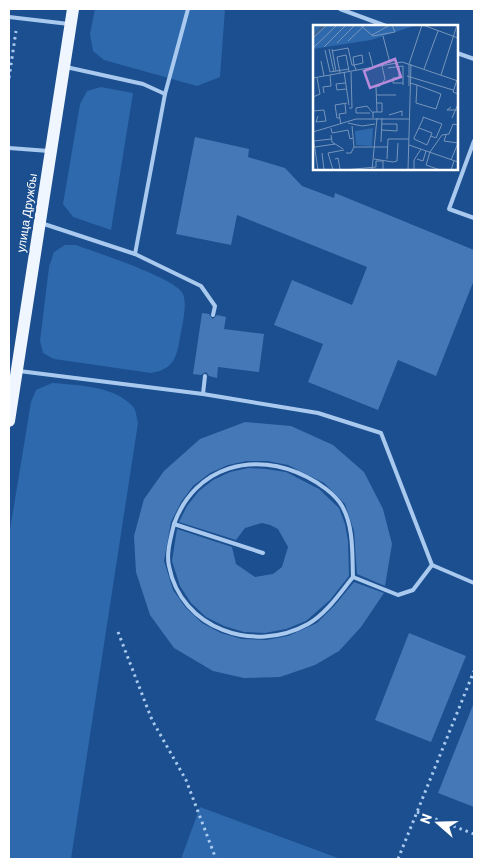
<svg xmlns="http://www.w3.org/2000/svg" width="483" height="868" viewBox="0 0 483 868" font-family="Barlow,sans-serif">
<style>
.green{fill:#2e69ad}
.building{fill:#4478b7}
.lines{fill:none;stroke-linecap:round;stroke-linejoin:round}
.path{stroke:#a9c9ee;stroke-width:3;stroke-dasharray:2.5 4;stroke-linecap:butt}
.service{stroke:#a9c9ee;stroke-width:4}
.primary{stroke:#f0f6ff;stroke-width:12}
.labels{text-anchor:middle;stroke-width:4;stroke-linejoin:round;paint-order:stroke}
.street-label{font-size:12px;fill:#fff;stroke:#1b4f8f}
.inset-river{fill:none;stroke:#3c6290;stroke-width:2.5}
.inset-road{fill:none;stroke:#7695bc;stroke-width:1}
.view{fill:#b68bdc;fill-opacity:0.15;stroke:#b68bdc;stroke-width:2.5}
.inset-edge{fill:none;stroke:#fff;stroke-width:2.5}
</style>
<rect width="100%" height="100%" fill="#1b4f8f"/>
<g class="green">
<path d="M95,9H225L220,77L197,86L104,60L93,51L90,34Z"/>
<path d="M101,87L133,93L111,230L73,217L63,204L80,104L87,91Z"/>
<path d="M65,245H76C95,252 176,278 183,294C188,306 181,330 179,343C176,361 170,370 151,373L54,359L43,353L40,341L49,267L54,252Z"/>
<path d="M52,383C77,385 117,386 134,408C136,411 137,419 138,423L71,859H9V536L31,402L36,390Z"/>
<path d="M200,807L338,858V859H181Z"/>
</g>
<g class="building">
<path d="M195,137L249,149L248,157L285,168L302,186L334,198L335,193L474,250V280L436,376L398,360L378,410L308,382L323,344L274,325L292,280L352,305L367,267L237,215L231,245L176,234Z"/>
<path d="M202,313L209,314L213,319L217,315L226,317L224,329L264,334L259,372L218,367L217,378L209,376L206,372L201,375L193,374Z"/>
<path d="M245,422L291,426L333,445L364,472L383,509L392,544L385,586L357,574L354,531L345,504L324,483L288,465L267,461H247L228,465L210,473L193,486L181,502L171,522L164,561L173,590L186,608L202,623L221,633L242,639L266,640L288,636L317,623L335,605L354,582L384,593L361,627L339,651L315,665L280,677L244,678L213,671L174,648L150,615L136,572L134,536L144,499L164,471L200,439Z"/>
<path d="M248,468L266,469L286,472L319,489L339,508L345,524L348,541L349,576L330,600L306,621L286,629L265,633L244,632L224,626L206,617L191,603L180,586L172,561L177,529L232,547L236,564L255,577L273,574L282,567L288,547L278,529L270,525L262,523L245,528L236,540L179,522L187,506L199,491L213,480L230,472Z"/>
<path d="M409,633L466,656L431,742L375,720Z"/>
<path d="M473,705H474V807L438,793Z"/>
</g>
<g class="lines">
<g class="path">
<path d="M9,78L16,31"/>
<path d="M118,632L152,720L186,780L216,859"/>
<path d="M417,812L474,834"/>
<path d="M398,859L474,671"/>
</g>
<g class="service">
<path d="M340,9L386,26"/>
<path d="M9,17L69,24"/>
<path d="M457,53L474,59"/>
<path d="M66,67L143,84L165,94"/>
<path d="M474,141L449,209L474,218"/>
<path d="M9,148L49,151"/>
<path d="M41,223L135,254L201,286L215,306L213,315"/>
<path d="M135,254L165,94L188,9"/>
<path d="M19,371L203,394L318,413L381,433L432,565L474,583"/>
<path d="M203,394L205,376"/>
<path d="M174,524C171,537 166,553 169,566C181,629 254,654 308,624C326,614 340,593 353,577"/>
<path d="M263,553L174,524C195,466 254,450 307,477C319,483 335,494 342,506C354,527 352,554 353,577L398,595L413,590L432,565"/>
</g>
<path class="primary" d="M9,421L73,9"/>
</g>
<g class="labels">
<g class="street-label">
<text transform="translate(27 213) rotate(-81)" y="4">улица Дружбы</text>
</g>
</g>
<g transform="translate(313 25)">
<rect width="145" height="145" fill="#1b4f8f"/>
<path d="M0,0H104L58,15L0,24ZM60,103L59,121L43,120L42,106Z" fill="#2e69ad"/>
<path class="inset-river" d="M0,11L12,0"/>
<path class="inset-road" d="M47,0L60,11L82,7L79,0M110,0L145,13M59,10L77,0M70,11L77,38M0,13L14,0M35,16L52,0M24,18L42,0M11,22L33,0M0,23L24,0M16,24L21,47M19,24L23,46M12,25L17,47L36,44M19,26L35,23L39,40H41L40,32L49,30L50,38L41,40L43,45M56,27L60,42M8,36L11,51M96,39L109,0M86,41V53H80V58H90M75,43L90,41V60M111,44L125,6M31,47L36,80M27,48L24,32L33,30L36,46M128,50L144,0M94,51L140,65M0,53L89,37L145,56M144,55L140,67L145,69M32,58L23,59L24,65L33,64M97,58L104,60L128,69L123,84L103,78L104,60M96,61V40M11,68L10,62L18,61L17,50M64,70H83M0,72L7,69L4,53M138,82L134,85H145M36,83H39L38,47M0,86L11,85L13,96L3,97L5,91M64,87L63,62L67,61L72,54L69,41M57,88H43V83L54,81L60,88M76,90L89,86V91M27,93H24L22,80L34,78M60,93V87H69V78H64M139,93L145,79M35,98L49,101L62,99M28,99L26,89L33,88L32,79M18,103L19,108L35,105L37,114L40,113M106,103L119,108L114,120L101,114V113L110,94V92L129,99L123,113L118,111M69,105L84,106V99H69M0,107L43,94H96M18,110L19,117L30,124M133,110L131,116L145,118L138,135M0,111L5,145M1,116L18,114M68,117L69,93M96,120L145,137M2,122L22,119M41,122H75M117,127L129,110L136,109L140,99L145,100M117,127L113,140L127,145M9,128L11,145M33,128H38L41,122L39,101M22,134L25,133L27,144L24,145M61,134L80,137M74,134L75,114H96M104,134L110,136L113,126M80,137L84,136L85,118M20,145L15,128L31,125M31,145L63,142V136H70V145M59,145L64,93M95,145L98,39M101,145V135L108,124M131,145H138L141,136"/>
<path class="view" d="M82,34L88,52L57,63L51,46Z"/>
<rect width="145" height="145" class="inset-edge"/>
</g>
<rect width="483" height="868" fill="none" stroke="#ffffff" stroke-width="20"/>
<g transform="translate(438 823) rotate(290)" stroke="#1b4f8f" stroke-width="4" paint-order="stroke">
<path d="M0-4L9 19L0 12L-9 19Z" fill="#ffffff"/>
<text y="-8" font-size="14" font-weight="bold" text-anchor="middle" fill="#ffffff">N</text>
</g>
</svg>
